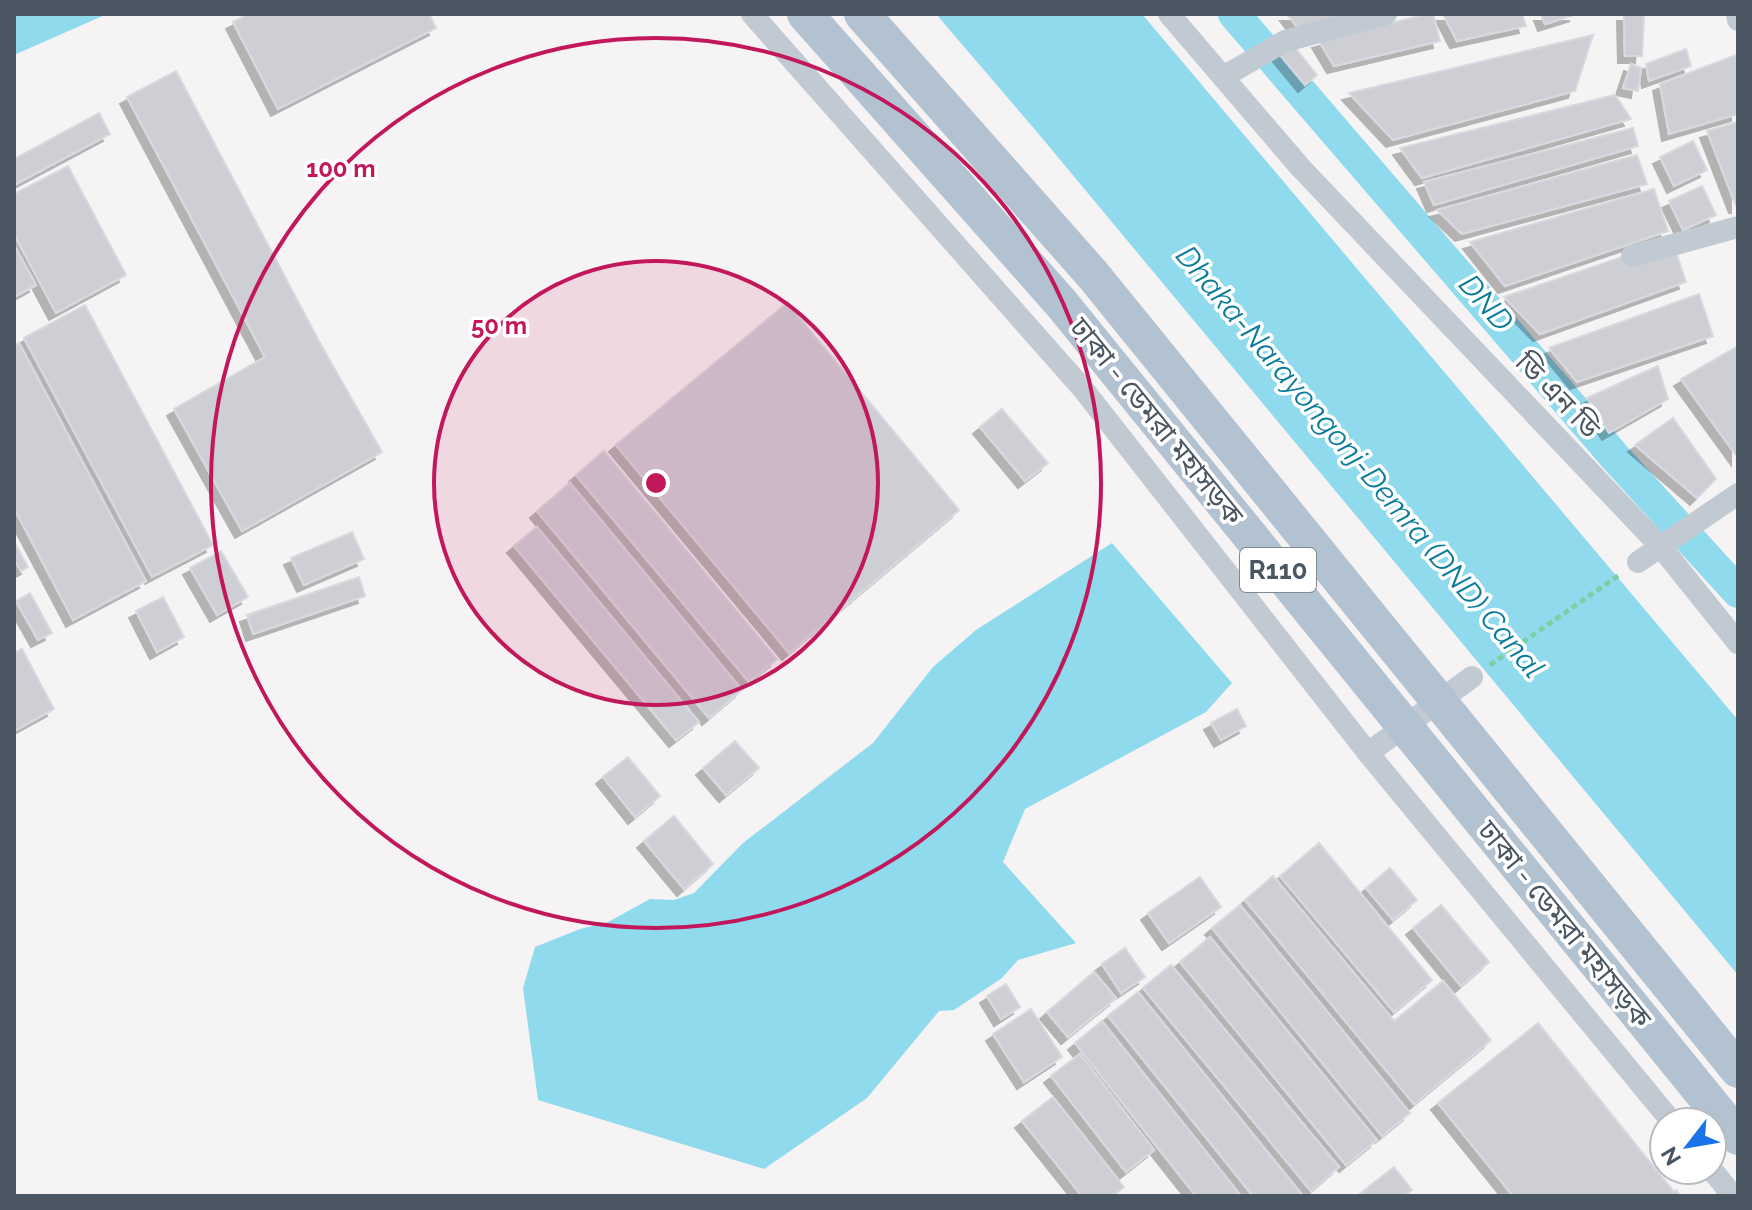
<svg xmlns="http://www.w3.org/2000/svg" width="1752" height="1210" viewBox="0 0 1752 1210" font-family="Raleway,'Noto Sans Bengali',sans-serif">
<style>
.water{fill:#90daee}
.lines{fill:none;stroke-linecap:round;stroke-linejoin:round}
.canal{stroke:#90daee;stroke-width:32}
.building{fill:#cdcfd5;stroke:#d7d9de;stroke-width:2;filter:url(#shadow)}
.path{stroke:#7ad0a6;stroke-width:5;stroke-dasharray:6 4;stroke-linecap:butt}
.street{stroke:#c1cad2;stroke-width:22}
.primary-bridge{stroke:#b3c2d1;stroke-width:36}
.ring{fill:none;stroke:#c2185b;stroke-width:4}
.labels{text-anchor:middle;stroke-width:7;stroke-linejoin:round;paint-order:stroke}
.shield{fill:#fff;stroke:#808990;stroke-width:2}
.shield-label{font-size:26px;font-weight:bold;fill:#4a5661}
.street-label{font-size:28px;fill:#4a5661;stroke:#fff}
.water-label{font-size:30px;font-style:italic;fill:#0c7c9b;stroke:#fff}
.centre{fill:#c2185b;stroke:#fff;stroke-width:4}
.ring-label{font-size:24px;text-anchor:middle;font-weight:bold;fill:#c2185b;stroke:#fff;stroke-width:7;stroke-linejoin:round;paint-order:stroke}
</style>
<defs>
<filter id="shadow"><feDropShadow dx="-7" dy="7" stdDeviation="0" flood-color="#0004"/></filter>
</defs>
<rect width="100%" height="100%" fill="#f5f3f3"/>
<g class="water">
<path d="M14,14H107L14,55Z"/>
<path d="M936,14H1142L1738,720V975L1037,132Z"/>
<path d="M1112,543L1232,683L1206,712L1025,809L1003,862L1076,943L1018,960L1002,978L954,1010L939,1011L867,1098L764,1169L538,1100L523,988L535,947L580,929L608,922L650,899L674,900L694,893L743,843L873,743L933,667L976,630Z"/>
</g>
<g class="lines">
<path class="canal" d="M1234,14L1615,457L1738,592"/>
</g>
<g class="building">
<path d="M249,14H429L436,28L278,109L233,22Z"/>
<path d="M1287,14H1348L1298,28Z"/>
<path d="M1428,14H1433L1440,41L1334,66L1319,41Z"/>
<path d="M1443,14H1522L1526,26L1457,41Z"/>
<path d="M1541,14H1577L1545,24Z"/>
<path d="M1624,14H1644L1642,56H1625Z"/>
<path d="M1593,35L1575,91L1393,140L1349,93Z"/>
<path d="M1293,45L1317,75L1305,85L1280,55Z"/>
<path d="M1686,49L1691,66L1649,81L1646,64Z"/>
<path d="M1736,55L1738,61V114L1669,134L1660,84Z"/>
<path d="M1631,64L1641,68L1638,91L1623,88Z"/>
<path d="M176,71L321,345L382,452L242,531L174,409L265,357L127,97Z"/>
<path d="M1615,95L1631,119L1422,178L1400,148Z"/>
<path d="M99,113L110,134L14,185V159Z"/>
<path d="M1738,122V206H1736L1707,131Z"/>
<path d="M1633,128L1638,146L1434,205L1424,182Z"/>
<path d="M1693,141L1707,170L1674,186L1660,157Z"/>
<path d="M1637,155L1647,184L1462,234L1437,210Z"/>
<path d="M68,166L126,275L56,313L14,234V194Z"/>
<path d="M1702,186L1716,215L1683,230L1669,201Z"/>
<path d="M1654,189L1668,231L1505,286L1470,242Z"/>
<path d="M1672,240L1686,282L1540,334L1504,297Z"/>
<path d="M14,245L36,285L14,297Z"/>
<path d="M1699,294L1713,336L1577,382L1549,348Z"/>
<path d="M787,303L959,510L789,653L616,445Z"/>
<path d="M85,305L213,545L152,577L24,338Z"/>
<path d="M19,343L146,581L73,620L14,508V346Z"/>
<path d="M1738,346V458L1681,379Z"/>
<path d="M1658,366L1668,399L1609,433L1587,398Z"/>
<path d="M1002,409L1048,463L1025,481L980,427Z"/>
<path d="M1673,418L1716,479L1697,498L1635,445Z"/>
<path d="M604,451L777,659L749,682L576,475Z"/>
<path d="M570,483L742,690L709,718L537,511Z"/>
<path d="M537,527L699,722L676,740L514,546Z"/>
<path d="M352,532L364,559L304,585L291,558Z"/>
<path d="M14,542L28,567L21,571L14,559Z"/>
<path d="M221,551L248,597L217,615L190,568Z"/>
<path d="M359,577L365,596L253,634L247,615Z"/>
<path d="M30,593L52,633L38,640L16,601Z"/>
<path d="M163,597L184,637L157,652L136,611Z"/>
<path d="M22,649L54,709L14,731V653Z"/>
<path d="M1237,709L1246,726L1221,740L1211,723Z"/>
<path d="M735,741L759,768L726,795L703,768Z"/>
<path d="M628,757L660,796L635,817L603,777Z"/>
<path d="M674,816L713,864L684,889L644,841Z"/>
<path d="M1319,843L1432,980L1394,1012L1280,876Z"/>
<path d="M1390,868L1417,900L1393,920L1366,888Z"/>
<path d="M1273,876L1394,1021L1443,981L1491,1040L1414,1104L1245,900Z"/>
<path d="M1200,877L1221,907L1169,943L1148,913Z"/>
<path d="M1240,905L1410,1113L1382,1136L1212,928Z"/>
<path d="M1441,905L1489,962L1461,986L1413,928Z"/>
<path d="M1210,937L1377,1140L1346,1165L1180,962Z"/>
<path d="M1125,948L1145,977L1121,993L1102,964Z"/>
<path d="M1171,965L1339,1167L1311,1191L1143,988Z"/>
<path d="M1094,972L1116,998L1068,1037L1047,1012Z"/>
<path d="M1006,984L1020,1007L1001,1019L987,996Z"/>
<path d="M1138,992L1303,1196H1253L1108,1016Z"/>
<path d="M1031,1009L1062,1057L1024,1082L993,1034Z"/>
<path d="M1102,1021L1241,1196H1196L1075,1043Z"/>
<path d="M1538,1023L1674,1192L1676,1190L1681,1196H1513L1438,1103Z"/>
<path d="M1080,1054L1154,1150L1126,1172L1051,1076Z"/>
<path d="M1053,1097L1124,1187L1113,1196H1082L1022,1121Z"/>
<path d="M1394,1167L1412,1190L1404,1196H1357Z"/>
</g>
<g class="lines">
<path class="path" d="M1490,665L1619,575"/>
<g class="street">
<path d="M752,14L1083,389L1368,753L1672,1122"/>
<path d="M1169,14L1300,167L1661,547L1738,643"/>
<path d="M1737,14L1738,20"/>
<path d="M1223,77L1285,41L1386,14"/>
<path d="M1632,256L1738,227"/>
<path d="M1638,562L1738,494"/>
<path d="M1368,753L1472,677"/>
<path d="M1712,1170L1733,1196"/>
</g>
<g class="primary-bridge">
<path d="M805,14L1061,303L1738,1137"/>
<path d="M862,14L1093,275L1738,1070"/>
</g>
</g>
<circle cx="656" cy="483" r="222" fill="#c2185b" fill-opacity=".12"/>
<g class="ring">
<circle cx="656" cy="483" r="222"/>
<circle cx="656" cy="483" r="445"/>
</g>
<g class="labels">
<rect class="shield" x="1240" y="548" width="76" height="44" rx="6"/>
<g class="shield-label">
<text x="1278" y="579">R110</text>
</g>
<g class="street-label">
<text transform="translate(1558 395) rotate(46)" y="10">ডি এন ডি</text>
<text transform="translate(1157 421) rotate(51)" y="10">ঢাকা - ডেমরা মহাসড়ক</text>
<text transform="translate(1565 924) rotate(51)" y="10">ঢাকা - ডেমরা মহাসড়ক</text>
</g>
<g class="water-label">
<text transform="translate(1486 303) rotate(49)" y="10">DND</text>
<text transform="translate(1360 462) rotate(50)" y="10">Dhaka-Narayongonj-Demra (DND) Canal</text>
</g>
</g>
<circle cx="656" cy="483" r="12" class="centre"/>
<g class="ring-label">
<text x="341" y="177">100 m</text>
<text x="499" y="334">50 m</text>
</g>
<rect width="1752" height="1210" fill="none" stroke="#4a5661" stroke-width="32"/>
<g transform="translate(1688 1146) rotate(239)"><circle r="38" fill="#ffffff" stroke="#b7bbc0" stroke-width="2"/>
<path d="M0-6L14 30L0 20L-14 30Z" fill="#1a73e8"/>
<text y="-12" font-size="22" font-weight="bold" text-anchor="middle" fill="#4a5661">N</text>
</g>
</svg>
